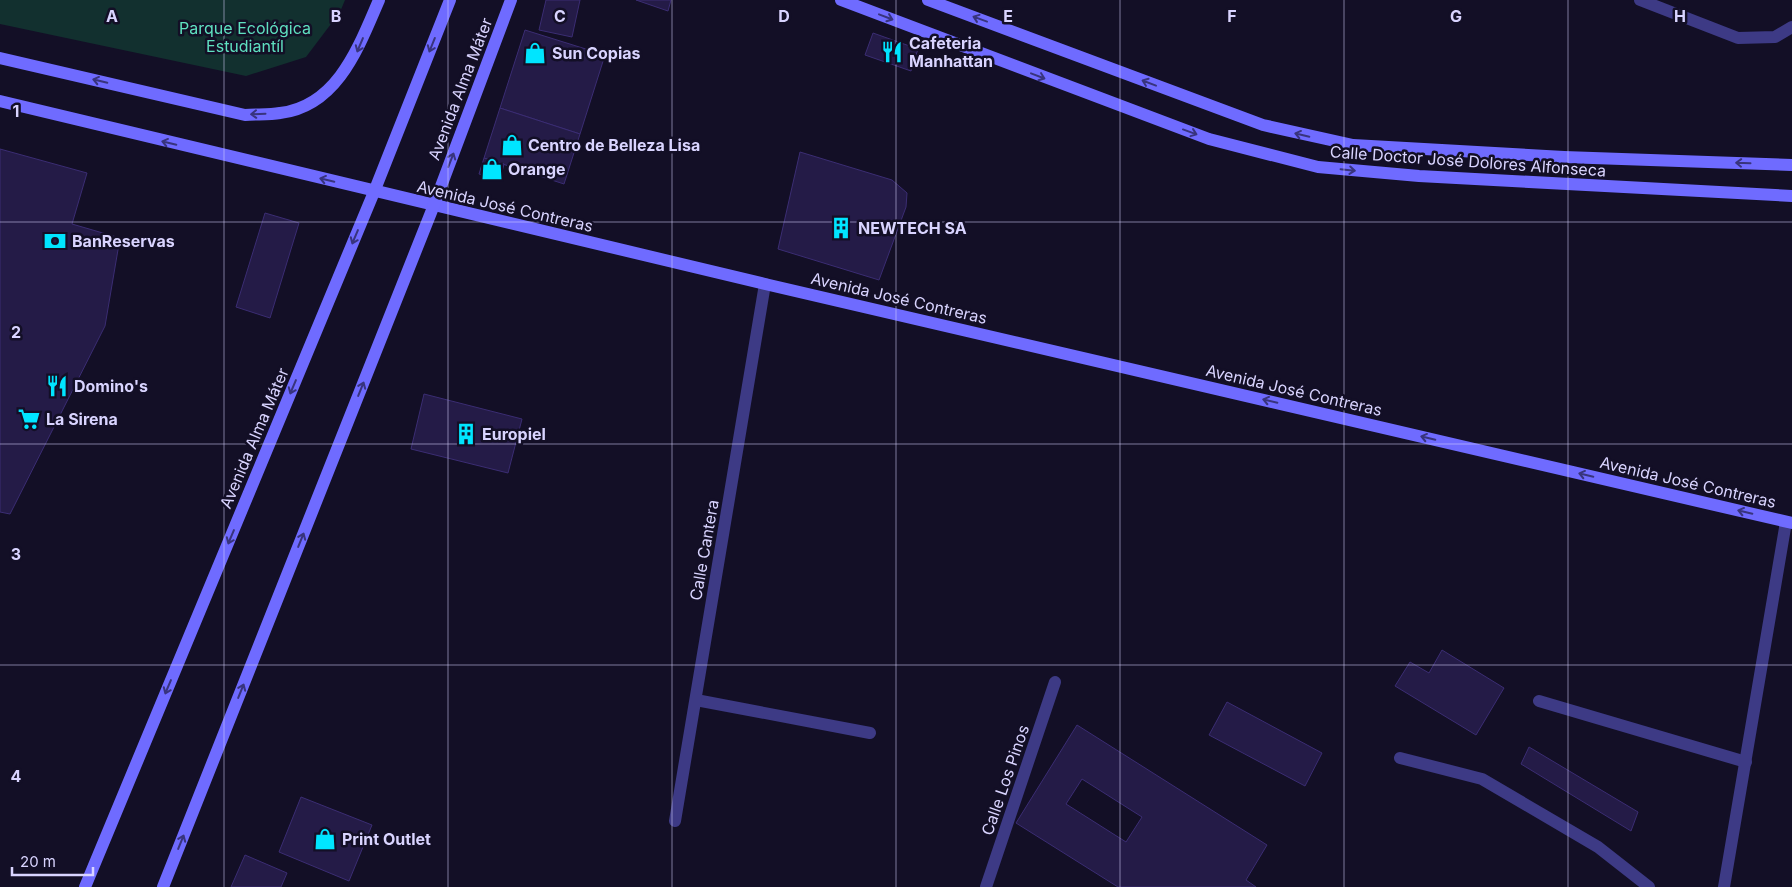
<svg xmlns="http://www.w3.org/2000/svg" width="1792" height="887" viewBox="0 0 1792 887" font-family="Inter,sans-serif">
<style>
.green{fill:#12302f}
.building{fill:#241b47;stroke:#3b2d73;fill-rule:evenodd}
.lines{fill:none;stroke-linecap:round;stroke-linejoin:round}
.lane{stroke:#3d3a85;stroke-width:12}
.street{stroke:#3d3a85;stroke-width:12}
.secondary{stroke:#6f6bff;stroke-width:12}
.oneway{stroke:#38347d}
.grid{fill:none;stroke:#d9d4ff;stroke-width:1;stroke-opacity:0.55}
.labels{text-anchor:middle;stroke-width:5;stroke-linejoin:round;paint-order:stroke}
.park-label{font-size:16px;fill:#5fe0c0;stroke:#130f26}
.poi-label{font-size:16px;font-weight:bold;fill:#d9d4ff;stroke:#130f26;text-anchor:start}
.street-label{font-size:16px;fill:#d9d4ff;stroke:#130f26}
.grid-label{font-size:16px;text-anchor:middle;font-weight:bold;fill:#d9d4ff;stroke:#130f26;stroke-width:5;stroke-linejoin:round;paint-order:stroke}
</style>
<rect width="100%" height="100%" fill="#130f26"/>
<path class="green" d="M0,0H345L340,12L306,57L246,76L0,24Z"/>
<g class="building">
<path d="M546,0H580L572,37L539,30Z"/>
<path d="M636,0H671L668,11Z"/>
<path d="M525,30L605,55L580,134L500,108Z"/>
<path d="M873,33L918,49L911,71L865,55Z"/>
<path d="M500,108L580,134L564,184L484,158Z"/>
<path d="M0,149L87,173L72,224L120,238L105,326L10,514L0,512Z"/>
<path d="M800,152L892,180L907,193L906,207L879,280L778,249Z"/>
<path d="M484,158L504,164L500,180L479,174Z"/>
<path d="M265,213L299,223L270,318L236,307Z"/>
<path d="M424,394L522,419L508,473L411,449Z"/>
<path d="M1442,650L1504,688L1476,735L1395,686L1410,662L1429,673Z"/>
<path d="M1227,702L1322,753L1305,786L1209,735Z"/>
<path d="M1077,725L1267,845L1246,880L1256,887H1118L1016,823ZM1082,779L1142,817L1126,842L1066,804Z"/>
<path d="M1529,747L1638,812L1631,831L1521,764Z"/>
<path d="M301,797L372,825L349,881L279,852Z"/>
<path d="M245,855L287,873L281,887H231Z"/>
</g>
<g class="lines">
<g class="lane">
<path d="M1640,0L1738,38L1775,37L1792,27"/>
<path d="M1539,701L1746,762"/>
<path d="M1400,758L1482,779L1598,847L1649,887"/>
<path d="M1724,887L1786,522"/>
</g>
<g class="street">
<path d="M696,700L870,733"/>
<path d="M675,821L765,284"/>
<path d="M986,887L1055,682"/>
</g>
<g class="secondary">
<path d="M841,0L1209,139L1318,167L1419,176L1792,196"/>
<path d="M928,0L1263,125L1353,145L1564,157L1792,165"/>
<path d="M0,58L245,115C257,114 269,115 280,113C338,106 359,46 379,0"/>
<path d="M0,101L765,284L1792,523"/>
<path d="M85,887L374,192L450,0"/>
<path d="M163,887L434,205L511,0"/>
</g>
</g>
<defs><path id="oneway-shaft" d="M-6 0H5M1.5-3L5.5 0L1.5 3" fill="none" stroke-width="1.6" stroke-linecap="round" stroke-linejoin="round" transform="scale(1.25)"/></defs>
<g class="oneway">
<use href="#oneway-shaft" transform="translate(886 17) rotate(21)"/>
<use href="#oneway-shaft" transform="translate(980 19) rotate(-160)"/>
<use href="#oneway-shaft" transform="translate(360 45) rotate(113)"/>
<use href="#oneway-shaft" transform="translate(432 45) rotate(112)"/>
<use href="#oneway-shaft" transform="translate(1038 76) rotate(21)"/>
<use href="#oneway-shaft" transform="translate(100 81) rotate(-167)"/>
<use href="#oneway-shaft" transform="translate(1149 83) rotate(-159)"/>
<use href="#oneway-shaft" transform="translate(258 114) rotate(178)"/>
<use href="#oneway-shaft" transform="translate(1190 132) rotate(20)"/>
<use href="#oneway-shaft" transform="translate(1302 135) rotate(-167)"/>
<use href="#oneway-shaft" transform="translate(169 143) rotate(-167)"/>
<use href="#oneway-shaft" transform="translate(451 160) rotate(-69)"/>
<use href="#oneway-shaft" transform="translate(1743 163) rotate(-178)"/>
<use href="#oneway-shaft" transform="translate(1348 170) rotate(6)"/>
<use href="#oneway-shaft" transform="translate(327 180) rotate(-167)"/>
<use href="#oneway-shaft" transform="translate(355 237) rotate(113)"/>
<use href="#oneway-shaft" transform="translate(293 387) rotate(113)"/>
<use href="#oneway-shaft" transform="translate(361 389) rotate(-68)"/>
<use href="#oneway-shaft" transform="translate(1270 401) rotate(-167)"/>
<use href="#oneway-shaft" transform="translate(1428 438) rotate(-167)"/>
<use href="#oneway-shaft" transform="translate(1586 475) rotate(-167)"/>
<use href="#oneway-shaft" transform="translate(1745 512) rotate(-167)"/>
<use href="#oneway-shaft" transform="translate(231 537) rotate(113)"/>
<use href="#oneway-shaft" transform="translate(301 540) rotate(-68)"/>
<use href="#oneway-shaft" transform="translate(168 687) rotate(113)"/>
<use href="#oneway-shaft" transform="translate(241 691) rotate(-68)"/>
<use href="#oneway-shaft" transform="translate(181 842) rotate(-68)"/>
</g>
<path class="grid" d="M224,0V887M448,0V887M672,0V887M896,0V887M1120,0V887M1344,0V887M1568,0V887M0,222H1792M0,444H1792M0,665H1792"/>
<defs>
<g id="restaurant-bare" transform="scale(1.725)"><path d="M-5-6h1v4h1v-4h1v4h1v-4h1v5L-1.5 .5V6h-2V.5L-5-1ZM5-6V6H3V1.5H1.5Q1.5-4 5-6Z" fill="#00e5ff" stroke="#130f26" stroke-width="2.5" paint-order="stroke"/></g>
<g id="shop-bare" transform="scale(1.725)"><path d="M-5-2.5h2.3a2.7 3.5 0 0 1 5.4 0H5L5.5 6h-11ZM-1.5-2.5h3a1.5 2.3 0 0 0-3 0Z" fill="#00e5ff" stroke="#130f26" stroke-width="2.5" paint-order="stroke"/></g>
<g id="building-bare" transform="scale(1.725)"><path d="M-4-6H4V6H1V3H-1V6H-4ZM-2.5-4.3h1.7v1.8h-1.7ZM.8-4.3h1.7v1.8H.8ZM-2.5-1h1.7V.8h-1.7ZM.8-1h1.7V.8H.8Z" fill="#00e5ff" stroke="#130f26" stroke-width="2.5" paint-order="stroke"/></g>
<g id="bank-bare" transform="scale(1.725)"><path d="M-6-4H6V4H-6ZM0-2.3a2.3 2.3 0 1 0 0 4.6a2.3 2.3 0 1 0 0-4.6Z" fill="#00e5ff" stroke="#130f26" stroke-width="2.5" paint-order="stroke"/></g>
<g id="supermarket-bare" transform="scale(1.725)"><path d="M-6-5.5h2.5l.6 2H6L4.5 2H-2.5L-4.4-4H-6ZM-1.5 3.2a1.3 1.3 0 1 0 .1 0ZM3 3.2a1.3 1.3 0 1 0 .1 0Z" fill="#00e5ff" stroke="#130f26" stroke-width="2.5" paint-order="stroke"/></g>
</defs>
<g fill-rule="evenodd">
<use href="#restaurant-bare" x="892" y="52"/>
<use href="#shop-bare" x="535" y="53"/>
<use href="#shop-bare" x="512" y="145"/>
<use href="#shop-bare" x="492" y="169"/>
<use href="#building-bare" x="841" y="228"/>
<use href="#bank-bare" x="55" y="241"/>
<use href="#restaurant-bare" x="57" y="386"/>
<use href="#supermarket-bare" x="29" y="419"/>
<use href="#building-bare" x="466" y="434"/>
<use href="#shop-bare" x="325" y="839"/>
</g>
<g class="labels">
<g class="park-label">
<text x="245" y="34">Parque Ecológica<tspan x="245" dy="18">Estudiantíl</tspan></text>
</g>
<g class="poi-label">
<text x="909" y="49">Cafeteria<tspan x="909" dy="18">Manhattan</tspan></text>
<text x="552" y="59">Sun Copias</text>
<text x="528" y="151">Centro de Belleza Lisa</text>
<text x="508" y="175">Orange</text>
<text x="858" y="234">NEWTECH SA</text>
<text x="72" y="247">BanReservas</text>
<text x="74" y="392">Domino's</text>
<text x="46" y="425">La Sirena</text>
<text x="482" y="440">Europiel</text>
<text x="342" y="845">Print Outlet</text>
</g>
<g class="street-label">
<text transform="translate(460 89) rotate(-69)" y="6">Avenida Alma Máter</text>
<text transform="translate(1468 161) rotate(4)" y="6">Calle Doctor José Dolores Alfonseca</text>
<text transform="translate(505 206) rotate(13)" y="6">Avenida José Contreras</text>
<text transform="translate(899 298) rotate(13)" y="6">Avenida José Contreras</text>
<text transform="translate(1294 390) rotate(13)" y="6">Avenida José Contreras</text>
<text transform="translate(254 438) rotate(-67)" y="6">Avenida Alma Máter</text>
<text transform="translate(1688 482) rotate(13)" y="6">Avenida José Contreras</text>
<text transform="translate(704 550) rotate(-80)" y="6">Calle Cantera</text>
<text transform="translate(1005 780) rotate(-71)" y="6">Calle Los Pinos</text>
</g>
</g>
<g class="grid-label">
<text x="112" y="22">A</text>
<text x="336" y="22">B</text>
<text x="560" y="22">C</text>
<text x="784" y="22">D</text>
<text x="1008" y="22">E</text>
<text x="1232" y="22">F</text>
<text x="1456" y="22">G</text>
<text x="1680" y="22">H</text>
<text x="16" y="117">1</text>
<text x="16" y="338">2</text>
<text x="16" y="560">3</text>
<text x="16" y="782">4</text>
</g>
<path d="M12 867v8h81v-8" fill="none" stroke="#d9d4ff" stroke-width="2.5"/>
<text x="20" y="867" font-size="15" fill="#d9d4ff" stroke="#130f26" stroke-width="4" paint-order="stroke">20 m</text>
</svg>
